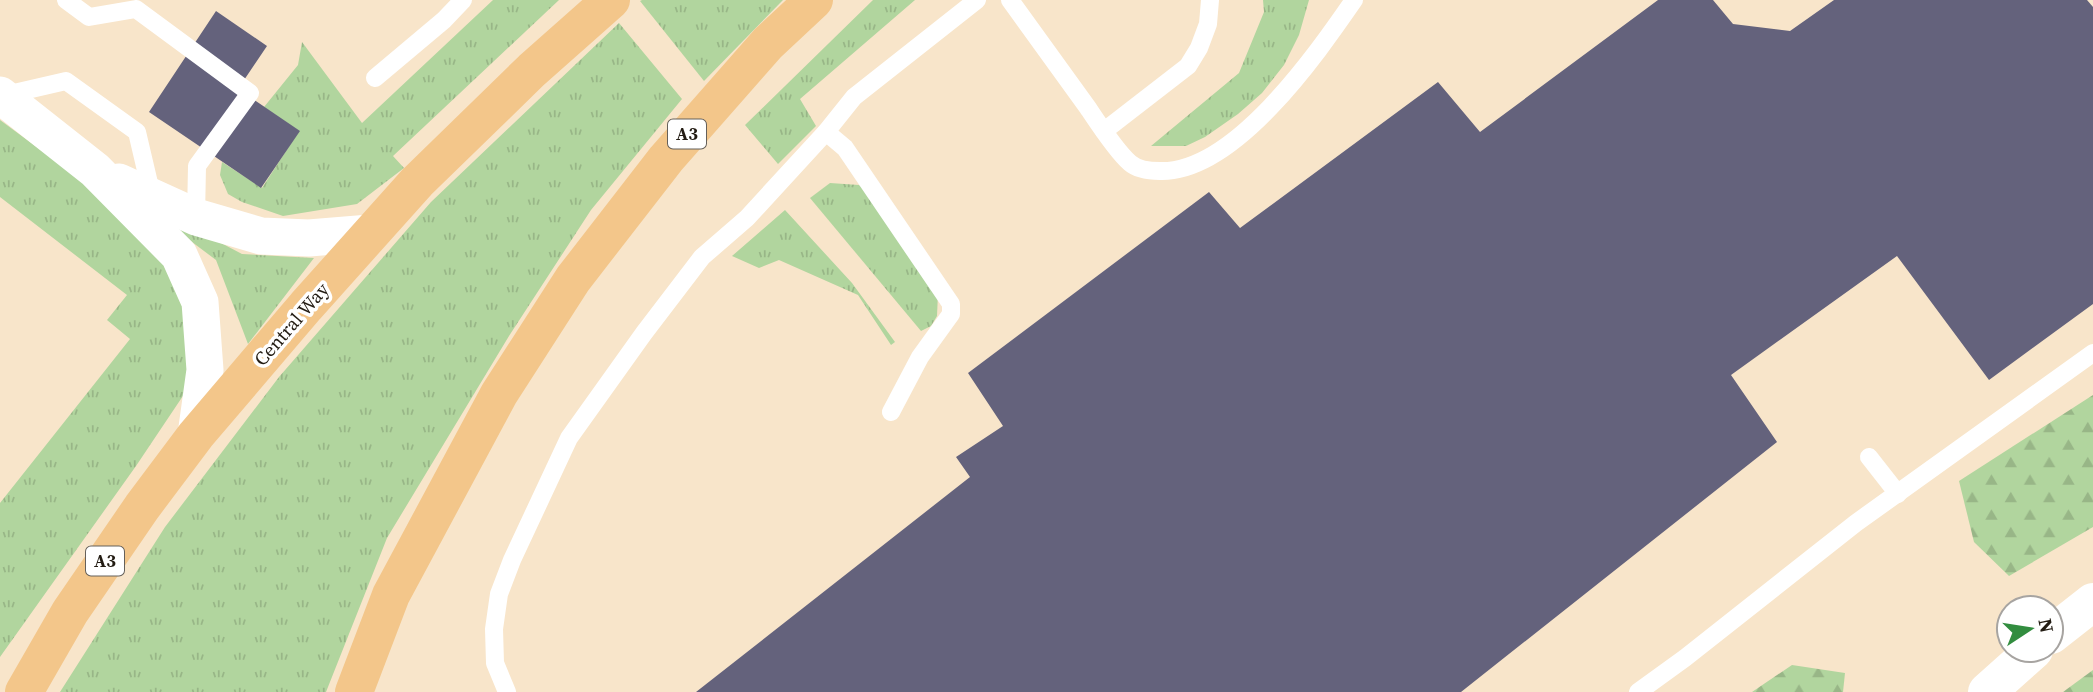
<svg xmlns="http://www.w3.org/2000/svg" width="2093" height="692" viewBox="0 0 2093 692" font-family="'Source Serif 4',serif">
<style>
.grass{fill:url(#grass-tufts)}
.forest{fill:url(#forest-firs)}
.building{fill:#64627c}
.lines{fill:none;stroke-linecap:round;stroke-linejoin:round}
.service{stroke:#fff;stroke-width:18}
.minor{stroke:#fff;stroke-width:37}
.tertiary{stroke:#fff;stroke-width:38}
.trunk{stroke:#f3c68a;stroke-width:38}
.labels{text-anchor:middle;stroke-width:7;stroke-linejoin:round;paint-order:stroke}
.shield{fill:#fff;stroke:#65605a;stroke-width:2}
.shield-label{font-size:18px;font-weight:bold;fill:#231c13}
.street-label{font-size:19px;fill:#231c13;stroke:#fff}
</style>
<defs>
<pattern id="grass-tufts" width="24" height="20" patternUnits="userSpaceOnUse" patternTransform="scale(1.75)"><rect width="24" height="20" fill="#b1d59e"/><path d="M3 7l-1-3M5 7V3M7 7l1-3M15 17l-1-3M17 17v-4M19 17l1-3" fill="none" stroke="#98b687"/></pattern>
<pattern id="forest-firs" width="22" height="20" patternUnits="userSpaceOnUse" patternTransform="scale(1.75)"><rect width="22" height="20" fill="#b1d59e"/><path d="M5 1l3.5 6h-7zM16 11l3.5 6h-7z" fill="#98b687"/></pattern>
</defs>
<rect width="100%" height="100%" fill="#f8e5ca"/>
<g class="grass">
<path d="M493,0H559L393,156L404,168L357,204L283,216L242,202L228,194L220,175L222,162L262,188L299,131L264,107L298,65L302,42L362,123Z"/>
<path d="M642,0H783L704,81L640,1Z"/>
<path d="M873,0H915L800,99L816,126L778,164L745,125Z"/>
<path d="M1263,0H1309L1299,35L1284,65L1262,93L1238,114L1205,137L1186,146H1151L1239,73L1264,12Z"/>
<path d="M619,23L682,99L591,210L509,336L387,538L326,692H60L165,527L279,377L431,202Z"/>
<path d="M0,120L91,187L188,291L199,372L136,466L0,657V503L130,339L107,320L127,295L0,197Z"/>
<path d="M830,183L859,185L870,193L938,293L937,316L931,326L921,331L810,198Z"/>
<path d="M128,194L242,254L314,258L248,344L216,260Z"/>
<path d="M785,210L852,283L895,342L891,345L858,295L779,260L759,268L732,256Z"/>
</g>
<g class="forest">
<path d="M2093,395V527L2009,576L1974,542L1959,481Z"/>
<path d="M1792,665L1845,673L1843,692H1752Z"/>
<path d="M2093,670V692H2063Z"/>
</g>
<g class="building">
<path d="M1658,0H1713L1733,24L1790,31L1834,0H2087L2093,7V304L1989,380L1897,256L1731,375L1777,442L1461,692H696L970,477L956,457L1003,426L968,373L1209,192L1240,228L1438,82L1480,132Z"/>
<path d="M216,11L267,46L238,89L300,131L261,188L149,112Z"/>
</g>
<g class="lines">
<g class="service">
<path d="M66,0L89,17L136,9L250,93L197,166L196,217"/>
<path d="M1010,0C1036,36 1062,72 1088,108C1098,123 1117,152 1130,163C1138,170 1151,171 1160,171C1234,173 1316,55 1354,0"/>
<path d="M375,78L444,20L463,0"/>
<path d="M1,96L66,81L137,132L152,196"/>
<path d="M1104,131L1188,66L1199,48L1208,24L1210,0"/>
<path d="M826,132L845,148L951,304V314L920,357L891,412"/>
<path d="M1869,457L1898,494"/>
<path d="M507,692L495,663L494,629L499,594L512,560L569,438L644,333L702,257L747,218L826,132L854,97L977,0"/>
<path d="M1638,692L1685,658L1856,523L2093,353"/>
</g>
<g class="minor">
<path d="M0,95L95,170L179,255L200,302L205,370L196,435"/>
<path d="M119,182L196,217L261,236L309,238L370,233"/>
</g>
<g class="tertiary">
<path d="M2051,635L2093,602"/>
<path d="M1987,692L2034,650"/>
</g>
<g class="trunk">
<path d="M24,692L70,612L142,507L196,435L306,306L417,182L532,70L611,0"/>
<path d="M354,692L391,595L499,394L573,279L666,159L768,43L814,0"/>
</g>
</g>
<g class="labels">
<g class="shield">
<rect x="668" y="119.5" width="38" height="29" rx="5"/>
<rect x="86" y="546.5" width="38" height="29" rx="5"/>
</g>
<g class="shield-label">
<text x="687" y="140">A3</text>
<text x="105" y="567">A3</text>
</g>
<g class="street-label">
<text transform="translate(291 324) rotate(-49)" y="7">Central Way</text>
</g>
</g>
<g transform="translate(2030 629) rotate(78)"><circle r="33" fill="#ffffff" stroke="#a7a4a1" stroke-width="2"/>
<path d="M0-5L12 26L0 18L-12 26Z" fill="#328d3f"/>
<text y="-10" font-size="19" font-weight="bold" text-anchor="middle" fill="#231c13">N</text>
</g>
</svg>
